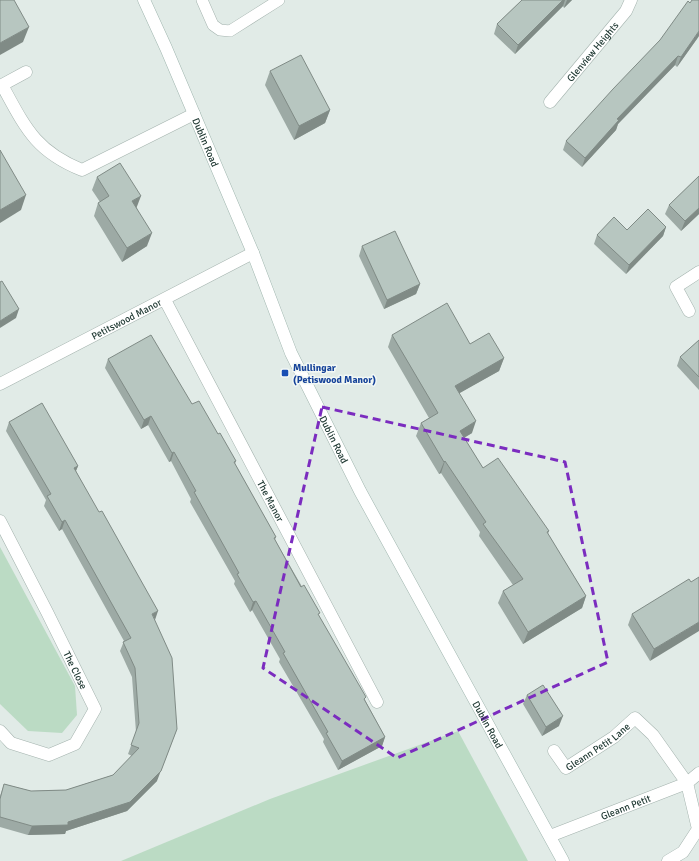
<svg xmlns="http://www.w3.org/2000/svg" width="699" height="861" viewBox="0 0 699 861" font-family="Signika,sans-serif">
<style>
.green{fill:#bbdbc4}
.lines{fill:none;stroke-linecap:round;stroke-linejoin:round}
.lane-casing{stroke:#a4b3ae;stroke-width:12}
.street-casing{stroke:#a4b3ae;stroke-width:13}
.secondary-casing{stroke:#a0b6af;stroke-width:13}
.lane{stroke:#fff;stroke-width:11}
.street{stroke:#fff;stroke-width:12}
.secondary{stroke:#fff;stroke-width:12}
.wall{fill:#9daaa5}
.shaded-wall{fill:#808b86}
.building{fill:#b7c6c0;stroke:#808b86}
.marked{fill:none;stroke:#7b2cbf;stroke-width:3;stroke-dasharray:8 5;stroke-linejoin:round}
.transit-dot{fill:#1a4fb4;stroke:#f2f8f5;stroke-width:1.5}
.labels{text-anchor:middle;stroke-width:3;stroke-linejoin:round;paint-order:stroke}
.street-label{font-size:10px;fill:#223b35;stroke:#f2f8f5}
.transit-label{font-size:10px;font-weight:bold;fill:#164399;stroke:#f2f8f5;text-anchor:start}
</style>
<rect width="100%" height="100%" fill="#e1ebe7"/>
<g class="green">
<path d="M0,547L75,686L77,715L62,733L28,731L0,704Z"/>
<path d="M458,731L528,861H121L270,799Z"/>
</g>
<g class="lines">
<g class="lane-casing">
<path id="lane" d="M202,0L213,25L220,30L230,31L279,0"/>
</g>
<g class="street-casing">
<g id="street">
<path d="M26,72L2,85C25,127 35,151 82,170L194,114"/>
<path id="s1" d="M550,102L626,11L631,0"/>
<path id="s2" d="M165,300L377,702"/>
<path d="M689,311L676,287L699,272"/>
<path id="s3" d="M0,384L253,253"/>
<path id="s4" d="M0,521L47,612L95,709L75,744L49,755L11,743L0,731"/>
<path id="s5" d="M554,751L566,768L614,737L635,718L653,735L687,783L698,829L683,852L668,861"/>
<path id="s6" d="M550,836L687,783L699,773"/>
</g>
</g>
<g class="secondary-casing">
<g id="secondary">
<path id="s7" d="M144,0L166,48L253,253L291,353L360,491L563,861"/>
</g>
</g>
<use href="#lane" class="lane"/>
<use href="#street" class="street"/>
<use href="#secondary" class="secondary"/>
</g>
<g class="wall">
<path d="M522,0H572L564,8L563,6L515,54L494,34L497,24Z"/>
<path d="M699,36L677,67L675,65L618,124L616,130L582,167L563,150L566,141Z"/>
<path d="M270,71L330,110L325,123L294,140L265,85Z"/>
<path d="M699,176V214L681,231L665,214L669,205Z"/>
<path d="M97,177L137,208L147,246L122,262L94,216L98,203L100,202L92,190Z"/>
<path d="M666,227L663,236L626,274L594,244L597,235L627,230Z"/>
<path d="M362,246L420,284L416,294L384,309L359,256Z"/>
<path d="M392,335L470,344L504,358L499,371L459,393L472,433L464,438L483,468L549,531L548,534L586,596L582,608L523,644L498,603L503,591L513,585L479,536L480,532L441,473L439,474L416,436L421,423L429,418L388,347Z"/>
<path d="M699,340V390L677,366L680,357Z"/>
<path d="M108,359L192,404L218,434L236,461L235,464L276,537L275,540L319,616L365,700L385,737L382,746L338,770L323,742L324,739L279,662L280,659L252,610L250,612L234,584L235,581L190,502L191,499L171,461L169,462L148,425L141,429L105,368Z"/>
<path d="M9,422L78,466L76,471L155,620L157,781L127,811L66,831L65,834L28,835L0,827V796L4,784L31,791L66,790L113,775L132,756L128,754L136,732L132,677L120,651L124,641L62,529L59,531L44,506L46,500L6,431Z"/>
<path d="M691,582L650,661L628,625L632,614Z"/>
<path d="M527,695L559,726L542,736L523,704Z"/>
</g>
<g class="shaded-wall">
<path d="M563,0H565L563,6L515,54L518,45Z"/>
<path d="M567,0H572L564,8Z"/>
<path d="M29,27L23,42L0,55V43Z"/>
<path d="M699,31V36L677,67L681,57Z"/>
<path d="M678,56L675,65L618,124L616,130L582,167L585,158L617,119Z"/>
<path d="M330,110L325,123L294,140L299,126Z"/>
<path d="M26,195L21,210L0,223V210Z"/>
<path d="M141,196L136,209L132,201Z"/>
<path d="M699,208V214L681,231L685,221Z"/>
<path d="M666,227L663,236L626,274L629,265Z"/>
<path d="M152,233L147,246L122,262L127,248Z"/>
<path d="M420,284L416,294L384,309L387,300Z"/>
<path d="M19,309L16,318L0,328V321Z"/>
<path d="M504,358L499,371L451,398L455,386Z"/>
<path d="M151,416L148,425L141,429L144,420Z"/>
<path d="M476,421L472,433L455,443L460,431Z"/>
<path d="M174,452L171,461L169,462L172,453Z"/>
<path d="M445,461L441,473L439,474L444,462Z"/>
<path d="M78,466L74,475V468Z"/>
<path d="M65,520L62,529L59,531L62,522Z"/>
<path d="M586,596L582,608L523,644L528,632Z"/>
<path d="M256,601L252,610L250,612L253,602Z"/>
<path d="M158,611L155,620L152,614Z"/>
<path d="M699,622V631L650,661L654,649Z"/>
<path d="M563,716L559,726L542,736L546,727Z"/>
<path d="M177,729L157,781L127,811L66,831L65,834L28,835L32,826L68,822Z"/>
<path d="M385,737L382,746L338,770L342,761Z"/>
</g>
<g class="building">
<path d="M0,0H14L29,27L0,43Z"/>
<path d="M522,0H563L518,45L497,24Z"/>
<path d="M692,0H699V31L681,57L678,56L617,119L619,120L585,158L566,141L613,89L660,40L688,1L690,3Z"/>
<path d="M301,55L330,110L299,126L270,71Z"/>
<path d="M0,150L26,195L0,210Z"/>
<path d="M120,163L141,196L132,201L152,233L127,248L98,203L109,196L97,177Z"/>
<path d="M699,176V208L685,221L669,205Z"/>
<path d="M648,209L666,227L629,265L597,235L614,217L627,230Z"/>
<path d="M395,231L420,284L387,300L362,246Z"/>
<path d="M2,281L19,309L0,321V282Z"/>
<path d="M447,303L470,344L489,333L504,358L455,386L476,421L460,431L483,468L498,458L549,531L547,532L586,596L528,632L503,591L523,579L483,524L486,522L445,461L444,462L421,423L438,413L392,335Z"/>
<path d="M151,335L192,404L199,401L218,434L220,433L236,461L234,462L276,537L274,538L301,587L304,585L320,613L318,614L366,697L364,699L385,737L342,761L326,733L328,732L283,653L285,652L256,601L253,602L237,574L239,573L194,492L196,491L174,452L172,453L151,416L144,420L108,359Z"/>
<path d="M699,340V377L680,357Z"/>
<path d="M42,403L78,466L74,468L99,512L102,511L158,611L152,614L172,658L177,729L161,771L130,802L68,822V825L32,826L0,817V799L4,784L31,791L66,790L113,775L139,748L131,745L139,723L135,668L123,642L131,638L65,520L62,522L47,496L51,494L9,422Z"/>
<path d="M699,577V622L654,649L632,614L689,579L691,582Z"/>
<path d="M543,685L563,716L546,727L527,695Z"/>
</g>
<path class="marked" d="M322,407L565,462L608,662L397,758L263,668Z"/>
<rect class="transit-dot" x="281" y="369" width="8" height="8" rx="2"/>
<g class="labels">
<g class="street-label">
<text dy="4" stroke="none"><textPath href="#s1" startOffset="66">Glenview Heights</textPath></text>
<text dy="4" stroke="none"><textPath href="#s7" startOffset="155">Dublin Road</textPath></text>
<text dy="4" stroke="none"><textPath href="#s3" startOffset="142">Petitswood Manor</textPath></text>
<text dy="4" stroke="none"><textPath href="#s7" startOffset="479">Dublin Road</textPath></text>
<text dy="4" stroke="none"><textPath href="#s2" startOffset="227">The Manor</textPath></text>
<text dy="4" stroke="none"><textPath href="#s4" startOffset="167">The Close</textPath></text>
<text dy="4" stroke="none"><textPath href="#s7" startOffset="803">Dublin Road</textPath></text>
<text dy="4" stroke="none"><textPath href="#s5" startOffset="59">Gleann Petit Lane</textPath></text>
<text dy="4" stroke="none"><textPath href="#s6" startOffset="81">Gleann Petit</textPath></text>
</g>
<g class="transit-label">
<text x="293" y="371">Mullingar<tspan x="293" dy="12">(Petiswood Manor)</tspan></text>
</g>
</g>
</svg>
